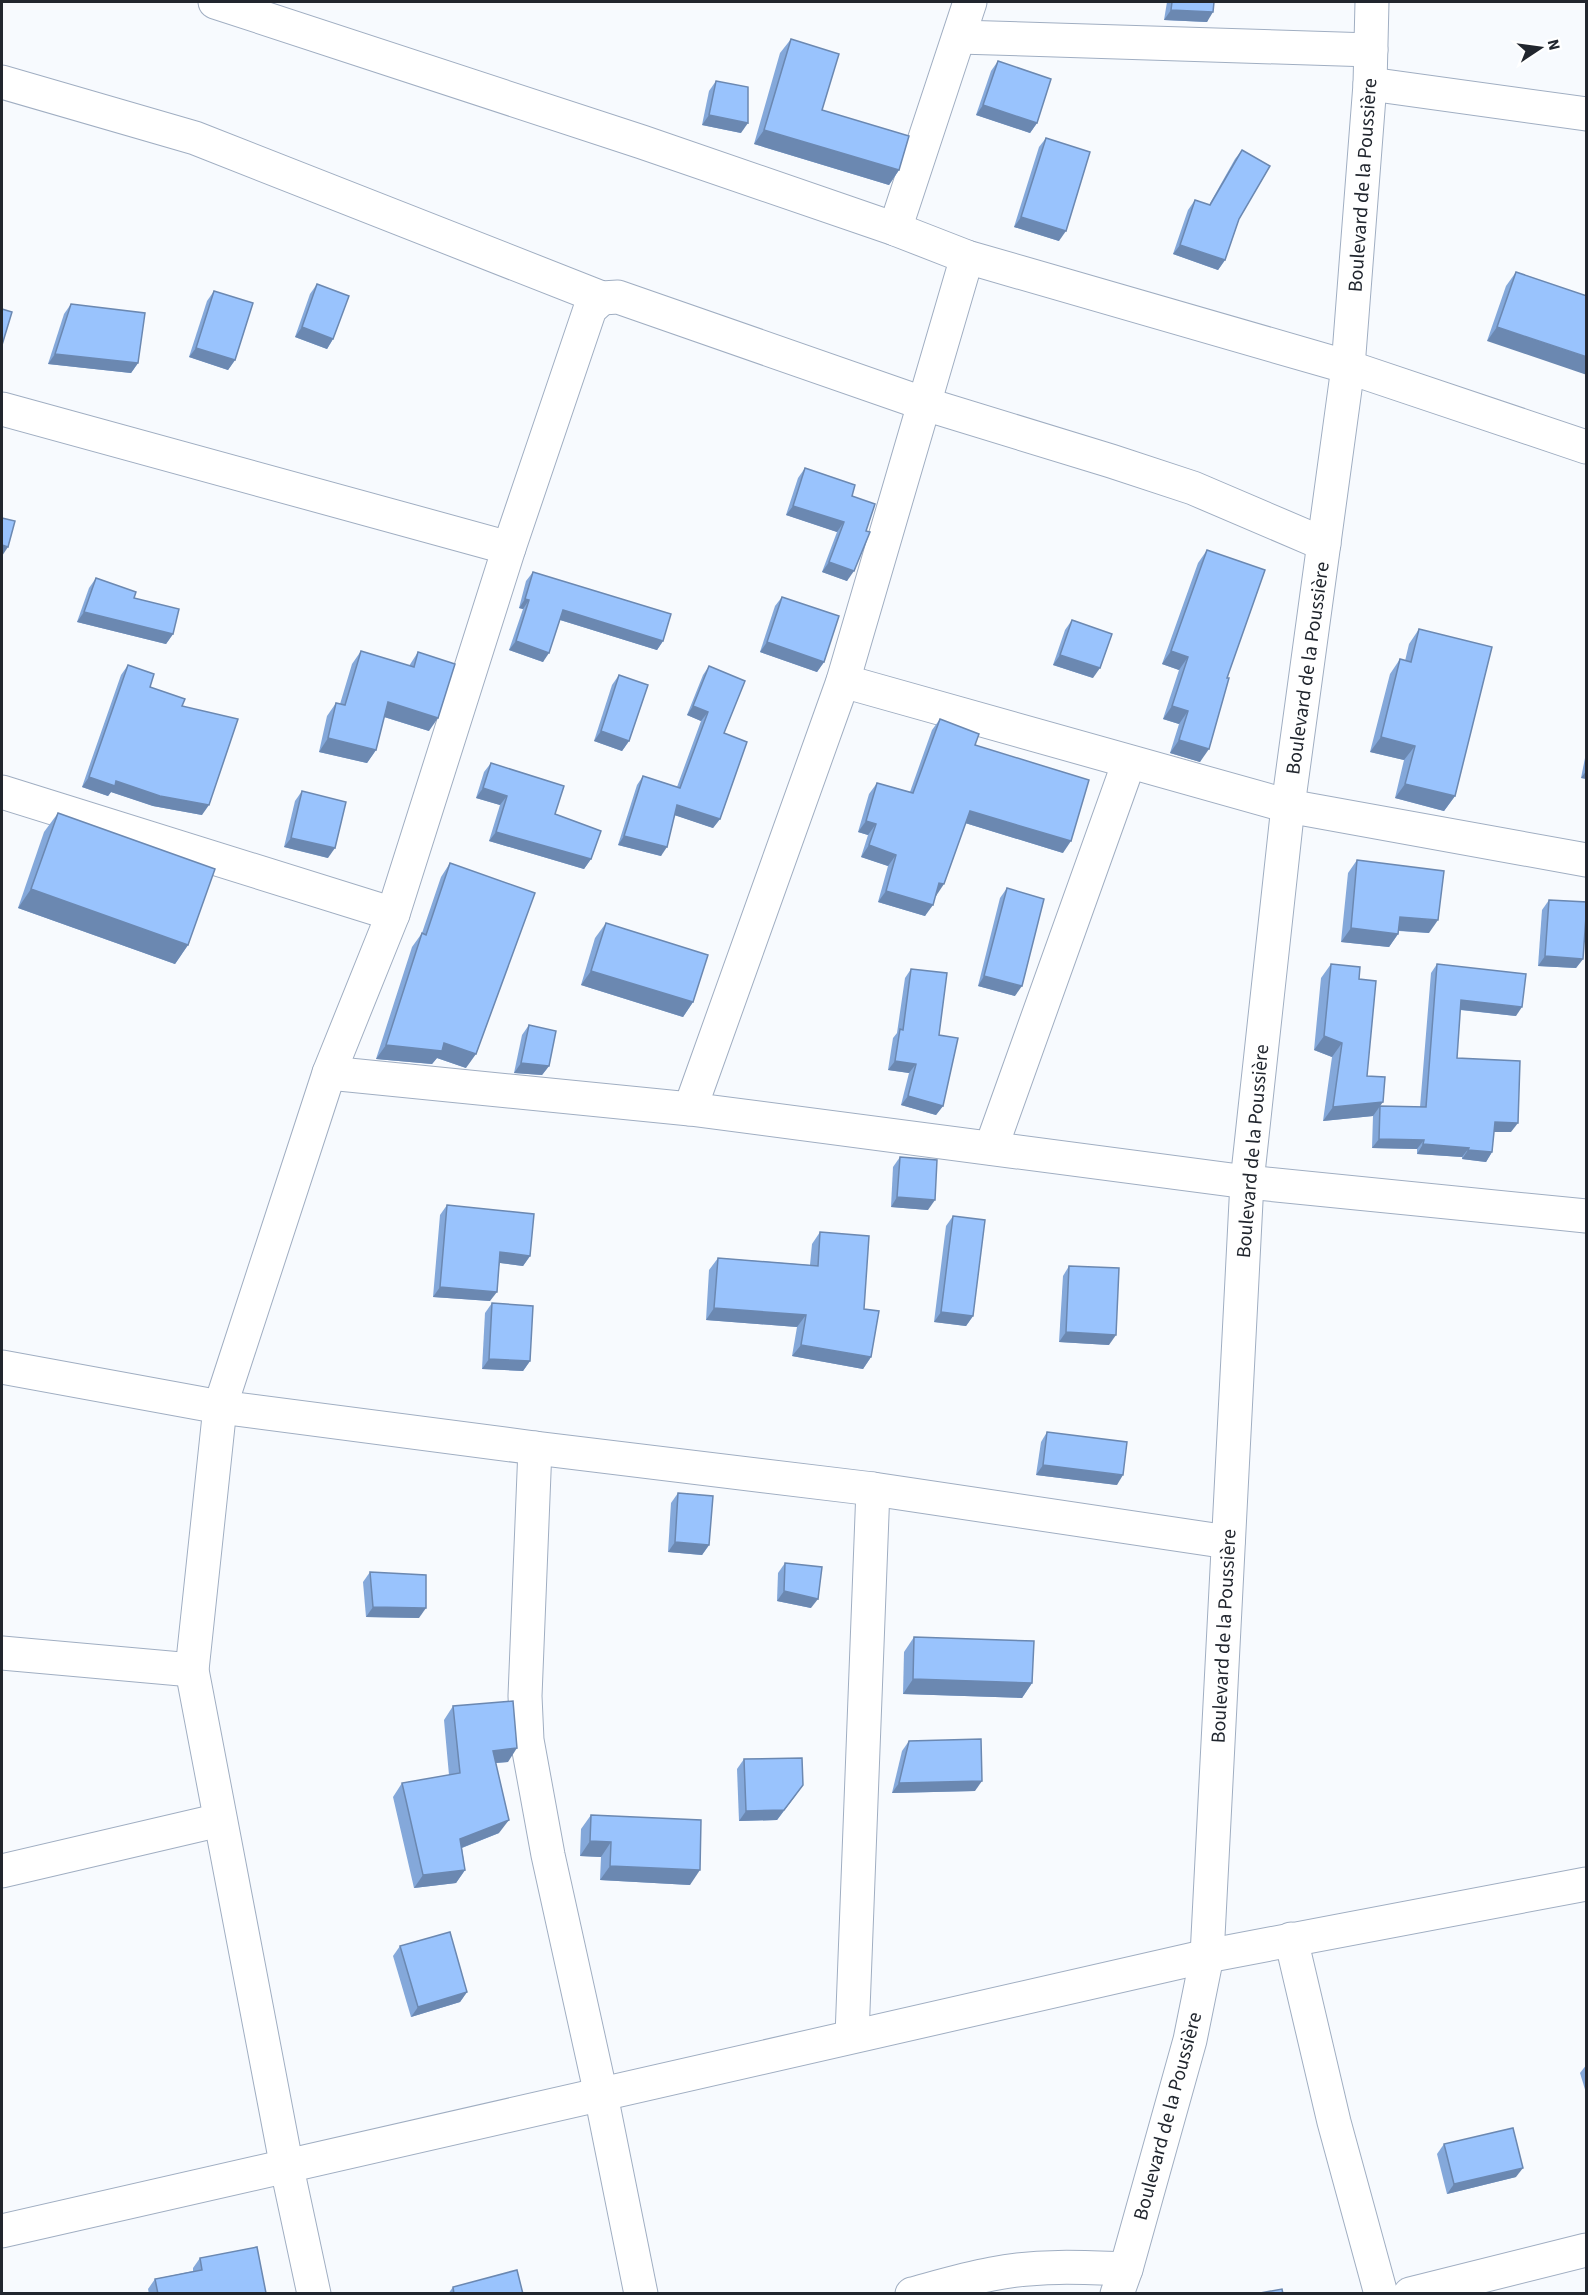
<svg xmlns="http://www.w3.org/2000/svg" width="1588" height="2295" viewBox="0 0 1588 2295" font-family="'Source Sans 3',sans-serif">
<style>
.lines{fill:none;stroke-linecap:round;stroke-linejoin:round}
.minor-casing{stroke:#a0aec2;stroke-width:35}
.minor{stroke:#fff;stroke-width:33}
.wall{fill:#84a8da}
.shaded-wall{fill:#6b88b1}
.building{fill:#99c3fd;stroke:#6b88b1;stroke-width:1.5}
.labels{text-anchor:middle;stroke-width:5;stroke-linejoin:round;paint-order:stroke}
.street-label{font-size:20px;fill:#21262e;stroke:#fff}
</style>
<rect width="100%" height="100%" fill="#f7fafe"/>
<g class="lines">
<g class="minor-casing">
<g id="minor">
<path d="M215,2L642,142L895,229L967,257L1348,367L1586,447"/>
<path d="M959,37L1371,50"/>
<path d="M2,82L195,138L602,298L618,297L925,404L1111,461L1193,488L1324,544"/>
<path d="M1370,84L1586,114"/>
<path d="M895,229L970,2"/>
<path d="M2,409L509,548"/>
<path d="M843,681L1288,806L1586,860"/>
<path d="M2,792L393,914"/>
<path d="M329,1073L690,1109L1247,1182L1586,1216"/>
<path d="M690,1109L843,681L967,257"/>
<path d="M991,1148L1129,762"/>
<path d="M2,1367L220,1407L535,1448L873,1489L1228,1542"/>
<path d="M535,1448L525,1696L527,1740L548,1855L601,2095L641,2294"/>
<path d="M2,1653L192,1670"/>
<path d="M2,1871L220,1820"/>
<path d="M1291,1939L1334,2122L1381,2294"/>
<path d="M852,2036L873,1489"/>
<path d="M2,2231L1207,1956L1586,1884"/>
<path d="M314,2294L287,2168L192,1670L220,1407L329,1073L393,914L509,548L590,309L602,298"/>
<path d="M912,2294C938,2287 965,2279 992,2274C1037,2265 1081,2267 1126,2269"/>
<path d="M1117,2294L1126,2269L1190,2040L1207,1956L1247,1182L1288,806L1348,367L1370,84L1372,2"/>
<path d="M1410,2294L1586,2250"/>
</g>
</g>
<use href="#minor" class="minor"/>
</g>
<g class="wall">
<path d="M1167,2H1214L1207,22L1164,20Z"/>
<path d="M791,39L822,110L899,170L889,185L754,144L780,53Z"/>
<path d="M998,61L1037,123L1030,133L976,115L991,71Z"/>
<path d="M716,81L741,133L702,125L709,91Z"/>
<path d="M1046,138L1059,241L1014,227L1039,147Z"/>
<path d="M1242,150L1239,219L1225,260L1218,270L1173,254L1188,210L1195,200L1209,205L1235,159Z"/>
<path d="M1516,272L1587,296L1487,341L1506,286Z"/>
<path d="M317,284L333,339L327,349L295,337L310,294Z"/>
<path d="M214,291L235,360L228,370L189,357L207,301Z"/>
<path d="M71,304L138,363L131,373L48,364L64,314Z"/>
<path d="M805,468L852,496L866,531L847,581L822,572L837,532L786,515L798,478Z"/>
<path d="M1207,550L1227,678L1200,762L1170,753L1179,724L1163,719L1179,670L1162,664L1198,563Z"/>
<path d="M533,572L663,641L657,650L560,620L543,662L509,650L523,609L519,608L526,581Z"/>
<path d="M96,578L134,598L173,634L166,644L77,622L89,588Z"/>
<path d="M782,597L824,662L817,672L760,652L775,606Z"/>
<path d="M1072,620L1093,678L1053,665L1065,630Z"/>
<path d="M1419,629L1455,796L1444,811L1395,798L1404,760L1370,752L1390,674L1400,659L1405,661L1409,644Z"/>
<path d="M361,651L409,666L418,652L429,731L384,717L376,750L367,763L319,752L327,716L336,703L340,704L352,664Z"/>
<path d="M128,665L150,687L182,706L202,815L153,806L111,792L108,796L82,787L121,675Z"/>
<path d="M709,666L724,733L720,819L713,828L675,815L661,856L618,845L637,785L643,776L677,787L701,721L687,715L703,675Z"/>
<path d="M619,675L629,741L622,751L594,741L612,685Z"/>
<path d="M940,719L975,745L1063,853L965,823L936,896L935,895L925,916L878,902L888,866L861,857L868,835L858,832L869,794L877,783L910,792L932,730Z"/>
<path d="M1587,748V779L1581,778Z"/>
<path d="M491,763L555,814L591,859L584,869L489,841L500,805L476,798L484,772Z"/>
<path d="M302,791L328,858L284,847L295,801Z"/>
<path d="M58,813L188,945L175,964L18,908L44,832Z"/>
<path d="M1357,860L1429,933L1399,931L1398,934L1389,947L1341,942L1348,873Z"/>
<path d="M450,863L466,1068L437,1058L432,1064L376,1059L412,947L422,933L441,877Z"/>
<path d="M1007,888L1015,996L978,986L1000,898Z"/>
<path d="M1549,900L1583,959L1576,968L1538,966L1542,910Z"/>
<path d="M606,923L693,1002L683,1017L581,985L595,938Z"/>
<path d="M1331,964L1359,979L1367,1076L1380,1106L1420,1107L1431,973L1437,964L1516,1016L1460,1010L1457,1058L1511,1132H1494L1492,1152L1486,1162L1462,1159V1157L1417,1154V1149L1372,1148L1373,1116L1323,1121L1332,1057L1314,1050L1321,978Z"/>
<path d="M911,969L939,1035L943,1106L936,1115L901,1105L909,1073L888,1070L893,1038L897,1033L905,978Z"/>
<path d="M529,1025L549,1066L542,1075L514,1073L522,1035Z"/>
<path d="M900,1157L928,1210L891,1207L893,1167Z"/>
<path d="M447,1205L530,1256L523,1266L500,1263L490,1301L433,1297L440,1215Z"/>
<path d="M953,1216L973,1316L966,1326L934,1322L946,1226Z"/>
<path d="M820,1232L864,1309L871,1357L863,1369L792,1356L797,1327L706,1320L709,1270L718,1258L810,1265L812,1244Z"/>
<path d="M1069,1266L1109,1345L1059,1342L1063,1276Z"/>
<path d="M492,1303L530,1361L523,1371L482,1369L485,1313Z"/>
<path d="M1047,1432L1117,1485L1036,1475L1041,1442Z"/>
<path d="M678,1493L709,1545L702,1555L668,1552L671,1503Z"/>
<path d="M785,1563L811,1608L777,1601L778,1573Z"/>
<path d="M370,1572L419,1618L366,1617L363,1582Z"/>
<path d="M914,1637L1032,1683L1022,1698L903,1694L904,1652Z"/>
<path d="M453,1706L508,1762L495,1763L499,1833L462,1848L465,1870L456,1883L414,1888L393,1797L402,1783L449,1775L444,1720Z"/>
<path d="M909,1741L975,1791L892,1793L902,1751Z"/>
<path d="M744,1759L796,1795L777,1820L739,1821L737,1769Z"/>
<path d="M591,1815L690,1885L600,1880L601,1857L580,1856L581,1829Z"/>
<path d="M400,1946L467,1992L460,2002L411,2017L393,1956Z"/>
<path d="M1587,2064V2096L1580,2073Z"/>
<path d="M1444,2144L1516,2177L1447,2194L1437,2154Z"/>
<path d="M200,2258L266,2294H149L148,2289L155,2279L193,2271V2268Z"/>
<path d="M453,2287L523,2294H448Z"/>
</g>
<g class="shaded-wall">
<path d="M1171,10L1213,12L1207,22L1164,20Z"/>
<path d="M983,105L1037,123L1030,133L976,115Z"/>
<path d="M709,115L748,123L741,133L702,125Z"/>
<path d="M764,130L899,170L889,185L754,144Z"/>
<path d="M1021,217L1066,231L1059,241L1014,227Z"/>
<path d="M1180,245L1225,260L1218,270L1173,254Z"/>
<path d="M302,327L333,339L327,349L295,337Z"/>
<path d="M1497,327L1587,357V375L1487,341Z"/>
<path d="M196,348L235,360L228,370L189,357Z"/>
<path d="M55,354L138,363L131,373L48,364Z"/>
<path d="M793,506L844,522L837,532L786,515Z"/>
<path d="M2,545L8,547L2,556Z"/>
<path d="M829,562L854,571L847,581L822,572Z"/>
<path d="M525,599L529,600L523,609L519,608Z"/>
<path d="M563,610L663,641L657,650L557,619Z"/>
<path d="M84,612L173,634L166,644L77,622Z"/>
<path d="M516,641L549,653L543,662L509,650Z"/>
<path d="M767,642L824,662L817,672L760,652Z"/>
<path d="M1171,651L1188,657L1179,670L1162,664Z"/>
<path d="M1060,655L1100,668L1093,678L1053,665Z"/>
<path d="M388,702L438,718L429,731L378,715Z"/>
<path d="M693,706L708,712L701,721L687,715Z"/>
<path d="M1172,706L1188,711L1179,724L1163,719Z"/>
<path d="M601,731L629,741L622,751L594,741Z"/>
<path d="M1381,737L1415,746L1404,760L1370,752Z"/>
<path d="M328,738L376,750L367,763L319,752Z"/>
<path d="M1179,740L1209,749L1200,762L1170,753Z"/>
<path d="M1587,770V779L1581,778Z"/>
<path d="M89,777L116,781L209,805L202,815L153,806L111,792L108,796L82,787Z"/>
<path d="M1405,784L1455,796L1444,811L1395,798Z"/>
<path d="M483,788L507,796L500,805L476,798Z"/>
<path d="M677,805L720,819L713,828L671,814Z"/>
<path d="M970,811L1071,841L1063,853L962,822Z"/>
<path d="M866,821L876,824L868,835L858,832Z"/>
<path d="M496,832L591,859L584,869L489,841Z"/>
<path d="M624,836L667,847L661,856L618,845Z"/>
<path d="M291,838L335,848L328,858L284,847Z"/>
<path d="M869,845L896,855L888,866L861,857Z"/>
<path d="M939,883L944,884L936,896L931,894Z"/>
<path d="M31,889L188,945L175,964L18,908Z"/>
<path d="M886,891L933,905L925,916L878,902Z"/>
<path d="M1400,917L1438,920L1429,933L1391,930Z"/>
<path d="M1351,928L1398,934L1389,947L1341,942Z"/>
<path d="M1545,956L1583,959L1576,968L1538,966Z"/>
<path d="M591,971L693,1002L683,1017L581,985Z"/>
<path d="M984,976L1022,986L1015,996L978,986Z"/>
<path d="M1461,1000L1522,1007L1516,1016L1454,1009Z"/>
<path d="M1324,1036L1342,1043L1332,1057L1314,1050Z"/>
<path d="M444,1043L476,1054L466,1068L437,1058L432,1064L376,1059L386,1045Z"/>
<path d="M895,1061L916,1064L909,1073L888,1070Z"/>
<path d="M521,1063L549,1066L542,1075L514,1073Z"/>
<path d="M908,1096L943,1106L936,1115L901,1105Z"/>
<path d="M1383,1102L1373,1116L1323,1121L1333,1107Z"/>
<path d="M1495,1122L1518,1123L1511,1132H1489Z"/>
<path d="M1379,1139L1424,1140L1417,1149L1372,1148Z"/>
<path d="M1423,1144L1469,1148L1462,1157L1417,1154Z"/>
<path d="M1468,1150L1492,1152L1486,1162L1462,1159Z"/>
<path d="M897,1197L935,1200L928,1210L891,1207Z"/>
<path d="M500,1252L530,1256L523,1266L493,1262Z"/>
<path d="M440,1287L497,1292L490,1301L433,1297Z"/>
<path d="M714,1308L806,1315L797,1327L706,1320Z"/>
<path d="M941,1312L973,1316L966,1326L934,1322Z"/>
<path d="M1066,1332L1116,1335L1109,1345L1059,1342Z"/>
<path d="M801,1345L871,1357L863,1369L792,1356Z"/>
<path d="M489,1359L530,1361L523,1371L482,1369Z"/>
<path d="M1043,1465L1123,1475L1117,1485L1036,1475Z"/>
<path d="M675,1542L709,1545L702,1555L668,1552Z"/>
<path d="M784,1591L818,1599L811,1608L777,1601Z"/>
<path d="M373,1607L426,1608L419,1618L366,1617Z"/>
<path d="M913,1679L1032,1683L1022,1698L903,1694Z"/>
<path d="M517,1748L508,1762L483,1764L493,1751Z"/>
<path d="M982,1781L975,1791L892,1793L899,1783Z"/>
<path d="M803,1785L777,1820L739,1821L746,1811Z"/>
<path d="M509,1820L499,1833L451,1852L460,1839Z"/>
<path d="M590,1841L611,1842L601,1857L580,1856Z"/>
<path d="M610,1866L700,1870L690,1885L600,1880Z"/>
<path d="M465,1870L456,1883L414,1888L423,1875Z"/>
<path d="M467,1992L460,2002L411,2017L418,2007Z"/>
<path d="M1523,2168L1516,2177L1447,2194L1454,2184Z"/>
</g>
<g class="building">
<path d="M1172,2H1214L1213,12L1171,10Z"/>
<path d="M791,39L839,54L822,110L909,136L899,170L764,130Z"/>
<path d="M998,61L1051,79L1037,123L983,105Z"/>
<path d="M716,81L748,87V123L709,115Z"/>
<path d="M1046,138L1090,152L1066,231L1021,217Z"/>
<path d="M1242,150L1270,166L1239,219L1225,260L1180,245L1195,200L1210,205Z"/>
<path d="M1516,272L1587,296V357L1497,327Z"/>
<path d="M317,284L349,296L333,339L302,327Z"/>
<path d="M214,291L253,303L235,360L196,348Z"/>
<path d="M71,304L145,313L138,363L55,354Z"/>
<path d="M2,309L12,312L2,345Z"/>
<path d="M805,468L855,485L852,496L875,504L866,531L870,532L854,571L829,562L844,522L793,506Z"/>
<path d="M2,518L15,521L8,547L2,545Z"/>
<path d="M1207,550L1265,570L1227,678H1229L1209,749L1179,740L1188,711L1172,706L1188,657L1171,651Z"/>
<path d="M533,572L671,614L663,641L563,610L549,653L516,641L529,600L525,599Z"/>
<path d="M96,578L136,592L134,598L179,609L173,634L84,612Z"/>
<path d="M782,597L839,616L824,662L767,642Z"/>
<path d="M1072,620L1112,634L1100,668L1060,655Z"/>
<path d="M1419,629L1492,647L1455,796L1405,784L1415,746L1381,737L1400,659L1411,662Z"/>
<path d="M361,651L414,667L418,652L455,664L438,718L388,702L376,750L328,738L336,703L345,705Z"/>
<path d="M128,665L154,674L150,687L185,699L182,706L238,719L209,805L160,796L116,781L115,786L89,777Z"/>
<path d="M709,666L745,681L724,733L747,742L720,819L677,805L667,847L624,836L643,776L680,788L708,712L693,706Z"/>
<path d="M619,675L648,685L629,741L601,731Z"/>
<path d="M940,719L979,734L975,745L1089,780L1071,841L970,811L944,884L939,883L933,905L886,891L896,855L869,845L876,824L866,821L877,783L913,793Z"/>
<path d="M491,763L564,786L555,814L601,831L591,859L496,832L507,796L483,788Z"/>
<path d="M302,791L346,802L335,848L291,838Z"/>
<path d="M58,813L215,869L188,945L31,889Z"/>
<path d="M1357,860L1444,871L1438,920L1400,917L1398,934L1351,928Z"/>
<path d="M450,863L535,893L476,1054L444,1043L442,1051L386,1045L422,933L426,935Z"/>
<path d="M1007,888L1044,899L1022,986L984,976Z"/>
<path d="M1549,900L1587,902L1583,959L1545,956Z"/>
<path d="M606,923L708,955L693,1002L591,971Z"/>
<path d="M1331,964L1360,967L1359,979L1376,981L1367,1076L1385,1077L1383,1102L1333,1107L1342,1043L1324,1036Z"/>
<path d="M1437,964L1526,974L1522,1007L1461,1000L1457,1058L1520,1061L1518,1123L1495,1122L1492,1152L1468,1150L1469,1148L1423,1144L1424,1140L1379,1139L1380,1106L1426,1107Z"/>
<path d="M911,969L947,973L939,1035L958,1038L943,1106L908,1096L916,1064L895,1061L900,1029L903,1030Z"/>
<path d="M529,1025L556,1031L549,1066L521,1063Z"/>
<path d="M900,1157L937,1160L935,1200L897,1197Z"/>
<path d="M447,1205L534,1214L530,1256L500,1252L497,1292L440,1287Z"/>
<path d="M953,1216L985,1220L973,1316L941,1312Z"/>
<path d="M820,1232L869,1236L864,1309L879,1311L871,1357L801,1345L806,1315L714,1308L718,1258L818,1266Z"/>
<path d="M1069,1266L1119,1268L1116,1335L1066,1332Z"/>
<path d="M492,1303L533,1306L530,1361L489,1359Z"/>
<path d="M1047,1432L1127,1442L1123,1475L1043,1465Z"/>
<path d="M678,1493L713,1496L709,1545L675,1542Z"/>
<path d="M785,1563L822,1567L818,1599L784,1591Z"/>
<path d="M370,1572L426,1575V1608L373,1607Z"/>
<path d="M914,1637L1034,1641L1032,1683L913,1679Z"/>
<path d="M513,1701L517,1748L493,1751L509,1820L460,1839L465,1870L423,1875L402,1783L460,1773L453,1706Z"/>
<path d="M981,1739L982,1781L899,1783L909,1741Z"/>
<path d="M802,1758L803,1785L784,1810L746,1811L744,1759Z"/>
<path d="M591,1815L701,1820L700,1870L610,1866L611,1842L590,1841Z"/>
<path d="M450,1932L467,1992L418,2007L400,1946Z"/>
<path d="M1513,2128L1523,2168L1454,2184L1444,2144Z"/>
<path d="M257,2247L266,2293L158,2294L155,2279L202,2270L200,2258Z"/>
<path d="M517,2270L523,2294H454L453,2287Z"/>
<path d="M1282,2289L1283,2294H1255Z"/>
</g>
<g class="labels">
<g class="street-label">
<text transform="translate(1362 185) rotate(-86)" y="7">Boulevard de la Poussière</text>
<text transform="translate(1307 668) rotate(-82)" y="7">Boulevard de la Poussière</text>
<text transform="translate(1252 1151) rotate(-85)" y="7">Boulevard de la Poussière</text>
<text transform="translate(1223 1636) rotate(-87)" y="7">Boulevard de la Poussière</text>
<text transform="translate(1167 2116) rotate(-75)" y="7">Boulevard de la Poussière</text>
</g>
</g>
<rect width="1588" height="2295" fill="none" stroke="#21262e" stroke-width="6"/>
<g transform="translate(1540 48) rotate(77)" stroke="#ffffff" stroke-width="4.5" paint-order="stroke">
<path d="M0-4.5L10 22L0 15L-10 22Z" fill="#21262e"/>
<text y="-9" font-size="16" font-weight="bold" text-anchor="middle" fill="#21262e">N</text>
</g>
</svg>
